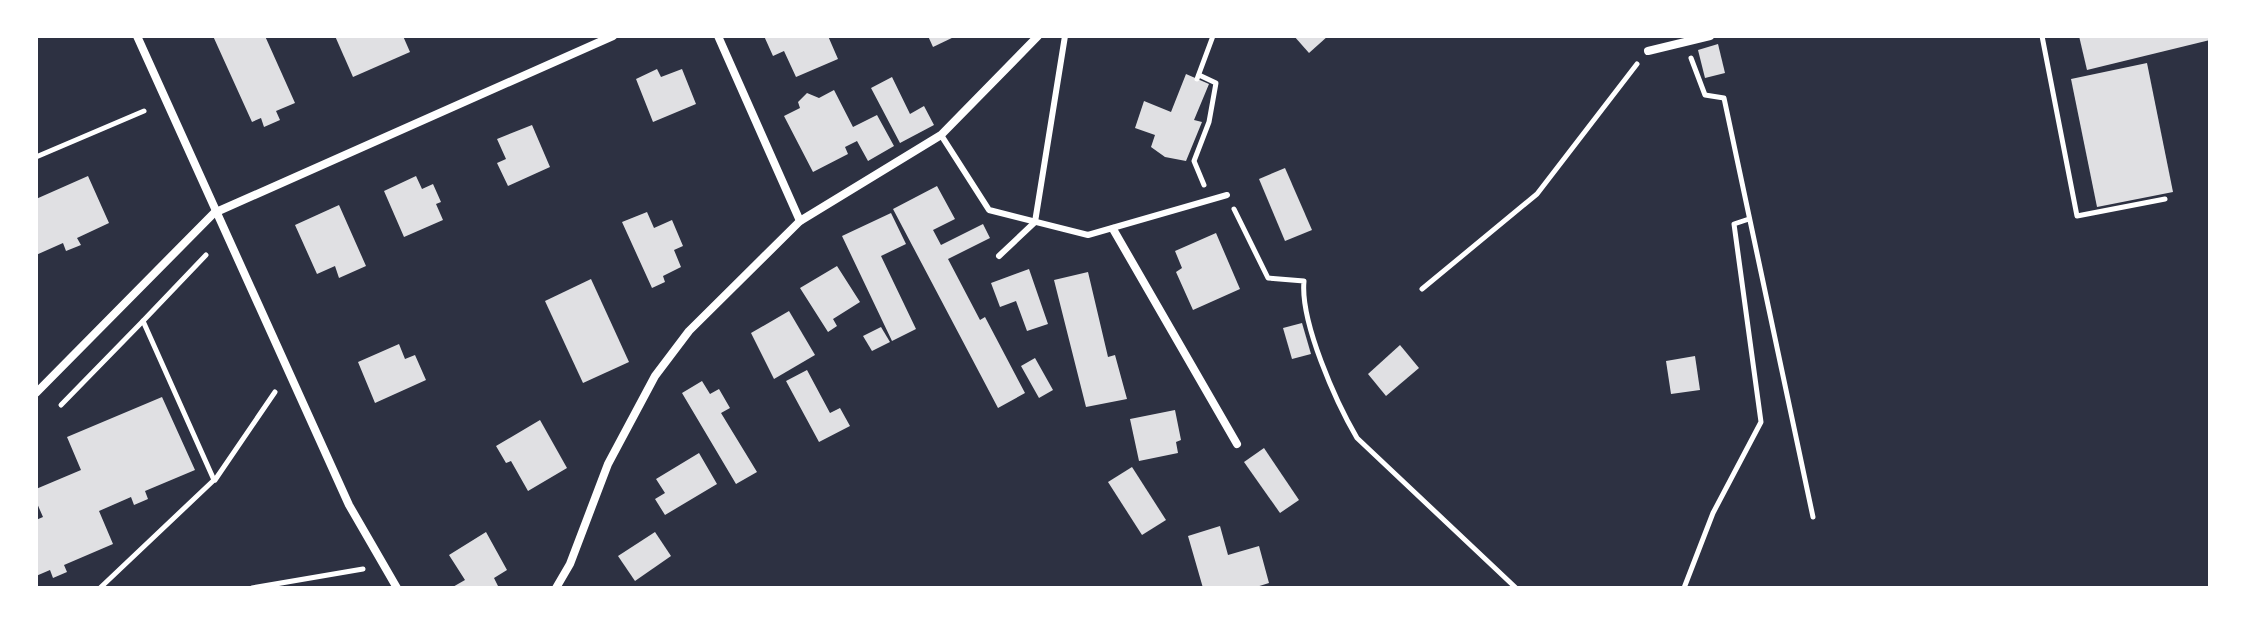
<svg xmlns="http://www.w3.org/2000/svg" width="2246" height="624" viewBox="0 0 2246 624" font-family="Manrope,sans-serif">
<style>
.building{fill:#e0e0e3}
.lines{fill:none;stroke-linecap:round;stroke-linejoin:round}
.path{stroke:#fff;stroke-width:5}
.service{stroke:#fff;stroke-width:6}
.minor{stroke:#fff;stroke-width:8}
</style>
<rect width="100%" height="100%" fill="#2d3142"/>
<g class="building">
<path d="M213,36H265L295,103L276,111L280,120L264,127L261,118L252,122Z"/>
<path d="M335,36H403L410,52L353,77Z"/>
<path d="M764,36H828L838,59L796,77L784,51L773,56Z"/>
<path d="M928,36H956L933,47Z"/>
<path d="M1294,36H1328L1309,53Z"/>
<path d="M2079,36H2210V40L2087,70Z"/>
<path d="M1718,44L1725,73L1705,78L1698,50Z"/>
<path d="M2147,63L2173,192L2097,207L2071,79Z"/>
<path d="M657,69L661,77L682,69L696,104L653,122L636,79Z"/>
<path d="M1186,74L1209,84L1194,120L1202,122L1186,161L1165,157L1151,147L1155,135L1135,128L1144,101L1171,112Z"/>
<path d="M892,77L910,114L924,106L934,125L900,143L871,88Z"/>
<path d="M834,90L853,127L877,115L894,146L868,161L857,141L845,147L848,154L813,172L784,116L800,108L798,102L807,93L819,98Z"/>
<path d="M532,125L550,167L508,186L497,163L506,159L497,139Z"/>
<path d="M1285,168L1312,230L1285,241L1259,179Z"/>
<path d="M88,176L109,223L77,238L81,245L66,251L63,243L36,255V199Z"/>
<path d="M416,176L422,189L433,184L441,202L436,204L443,220L404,237L384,191Z"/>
<path d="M937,186L955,219L933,230L941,245L983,224L990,238L948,259L980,320L985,317L1025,393L998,408L893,209Z"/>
<path d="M339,205L366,266L339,278L335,266L317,274L295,225Z"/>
<path d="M647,212L654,228L672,220L683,246L674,250L681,267L663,276L665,282L652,288L622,222Z"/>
<path d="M891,213L906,244L881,256L916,329L892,341L842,236Z"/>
<path d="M1216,233L1240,289L1193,310L1176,272L1182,268L1175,251Z"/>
<path d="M837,266L860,302L833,319L837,326L828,332L800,288Z"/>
<path d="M1029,269L1048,324L1027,331L1016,301L1000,307L991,283Z"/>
<path d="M1088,272L1108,357L1115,355L1127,399L1086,407L1054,280Z"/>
<path d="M591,279L629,362L583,383L545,301Z"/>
<path d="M789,311L815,355L774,379L751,333Z"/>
<path d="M1302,323L1311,354L1292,359L1283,328Z"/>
<path d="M881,327L890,342L872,351L863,336Z"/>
<path d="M399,344L405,359L415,355L426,380L375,403L358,362Z"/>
<path d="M1400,345L1419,368L1386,396L1368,374Z"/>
<path d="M1695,356L1700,390L1671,394L1666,361Z"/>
<path d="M1035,358L1053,390L1039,398L1021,366Z"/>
<path d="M807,370L830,413L840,408L850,426L819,442L786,381Z"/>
<path d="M702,381L710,394L719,389L730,408L721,413L757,472L736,484L682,393Z"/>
<path d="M162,397L195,470L145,491L148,499L134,505L131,497L99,511L113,544L64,565L67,572L53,578L50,570L36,576V520L43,517L36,501V489L81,470L67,437Z"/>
<path d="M1175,410L1181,440L1176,442L1178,453L1139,461L1130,419Z"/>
<path d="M540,420L567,468L528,491L511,461L506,463L496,446Z"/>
<path d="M1264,448L1299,500L1280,513L1244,462Z"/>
<path d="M699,453L717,484L665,515L655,499L665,493L656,479Z"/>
<path d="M1132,467L1166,520L1142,535L1108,482Z"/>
<path d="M1220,526L1228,555L1259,546L1269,583L1253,588H1203L1188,536Z"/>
<path d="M486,532L507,570L494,578L499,588H451L465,580L449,555Z"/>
<path d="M655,532L671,556L635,581L618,556Z"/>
</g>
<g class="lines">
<g class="path">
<path d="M2042,36L2077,216L2165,199"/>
<path d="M1691,58L1705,95L1724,98L1813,517"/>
<path d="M1199,75L1216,83L1209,122L1194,161L1204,185"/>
<path d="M1197,79L1213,36"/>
<path d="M36,157L144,111"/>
<path d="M1234,209L1268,278L1304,281C1300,322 1336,402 1357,438L1516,588"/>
<path d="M1422,289L1537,194L1637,64"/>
<path d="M61,405L143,321"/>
<path d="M215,480L275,392"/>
<path d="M100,588L214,480L143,321L206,255"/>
<path d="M252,588L363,569"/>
<path d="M1684,588L1713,513L1761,422L1734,224L1749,219"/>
</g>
<g class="service">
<path d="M941,135L989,210L1088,235L1227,195"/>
<path d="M999,256L1035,222L1065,36"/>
</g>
<g class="minor">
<path d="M137,36L349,505L397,588"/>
<path d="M718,36L800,221"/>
<path d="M1648,51L1710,36"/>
<path d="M1113,229L1237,444"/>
<path d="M36,393L214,213L613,36"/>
<path d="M556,588L570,564L608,464L655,376L689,331L800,221L941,135L1038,36"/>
</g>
</g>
<rect width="2246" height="624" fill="none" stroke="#ffffff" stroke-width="76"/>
</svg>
